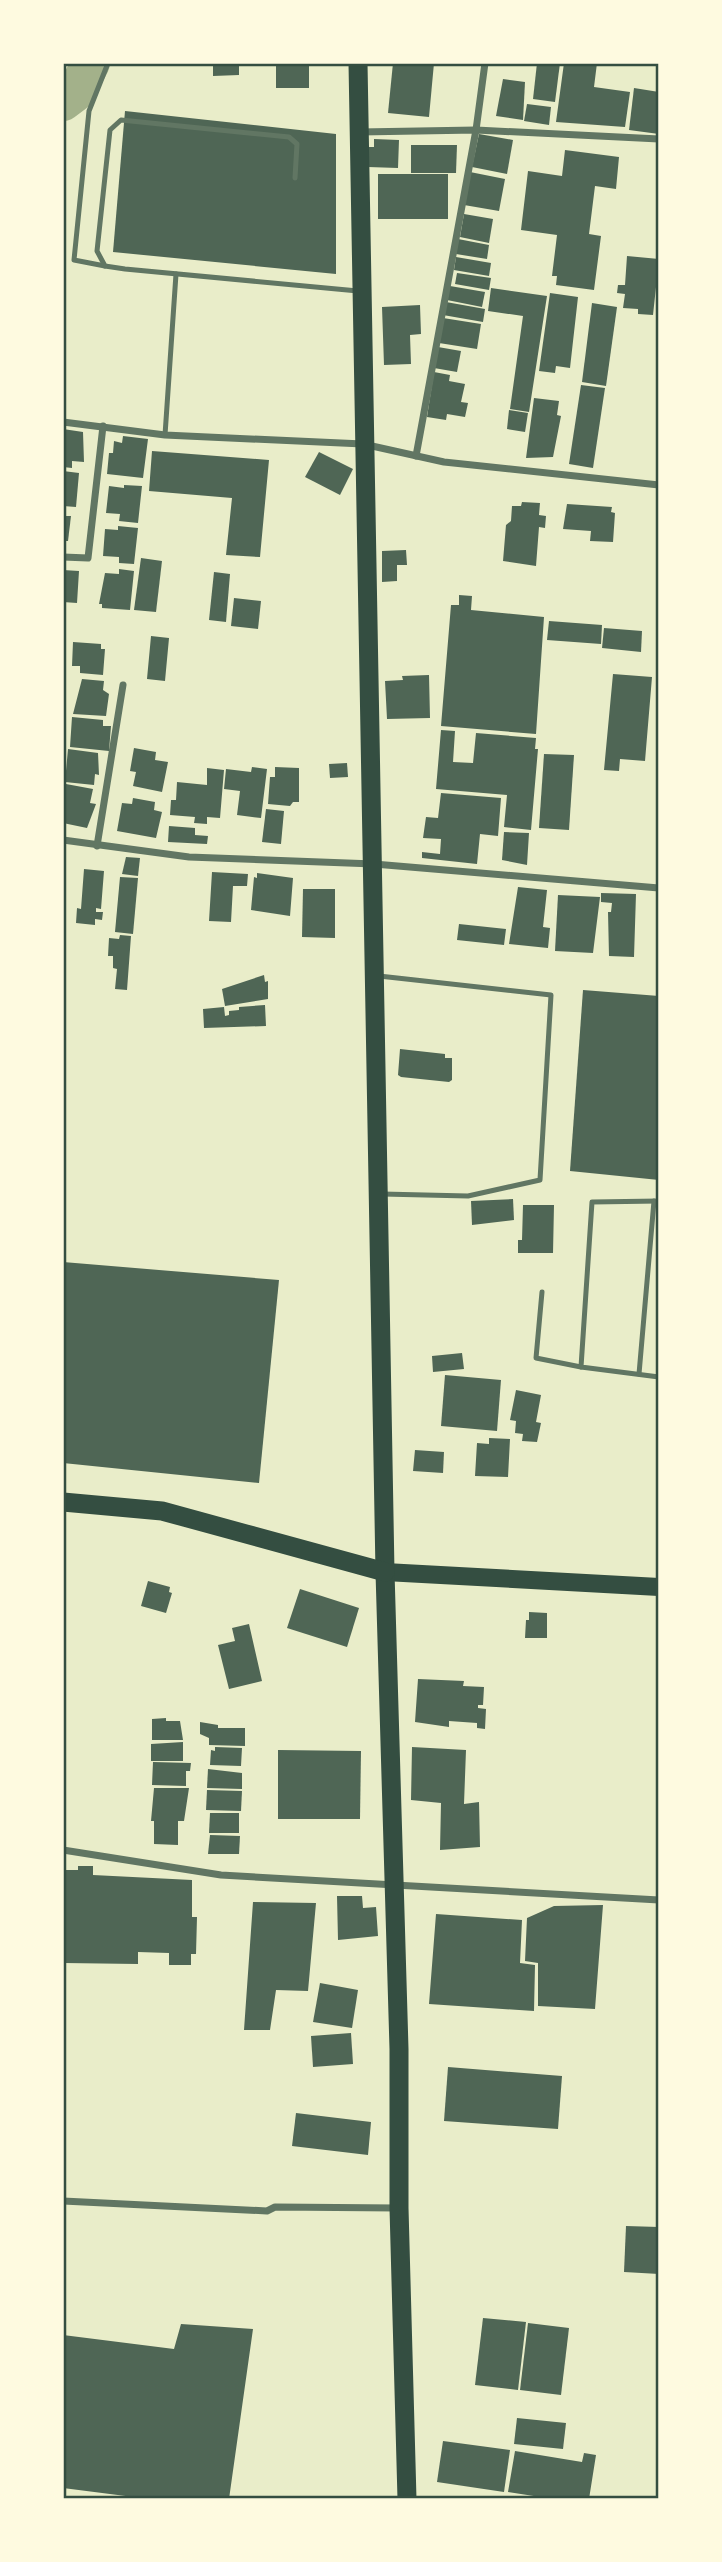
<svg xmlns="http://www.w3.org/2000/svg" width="722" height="2562" viewBox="0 0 722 2562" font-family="'Zilla Slab',serif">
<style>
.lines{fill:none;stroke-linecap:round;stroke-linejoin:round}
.river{stroke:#a3b18a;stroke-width:38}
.building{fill:#4f6655}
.service{stroke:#617663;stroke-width:5}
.minor{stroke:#617663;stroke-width:7}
.primary{stroke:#344e41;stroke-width:18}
.trunk{stroke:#344e41;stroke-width:19}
.neatline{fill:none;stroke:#344e41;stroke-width:2.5}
</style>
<rect width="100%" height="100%" fill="#e9edc9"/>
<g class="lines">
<path class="river" d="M63,102L75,93L91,63"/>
</g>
<g class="building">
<path d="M213,63H239V75L213,76Z"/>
<rect x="276" y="63" width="33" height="25"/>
<path d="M393,63H434L429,117L388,113Z"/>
<path d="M537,63H560L555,102L533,99Z"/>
<path d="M564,63H597L594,87L630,92L625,127L556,122Z"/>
<path d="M503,79L525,82L523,120L496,116Z"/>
<path d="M634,88L659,92V134L629,130Z"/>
<path d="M527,104L551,107L549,125L524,121Z"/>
<path d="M125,111L336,134V274L113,252Z"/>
<path d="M479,134L513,140L507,174L472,167Z"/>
<path d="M374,139L399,140L398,168L368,167L369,147H374Z"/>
<path d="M411,145H457L456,173H411Z"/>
<path d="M565,150L619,157L616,189L595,186L589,234L601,236L594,290L556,285L557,276H552L557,235L521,230L528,171L562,176Z"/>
<path d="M470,172L505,179L499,211L464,205Z"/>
<rect x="378" y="174" width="70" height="45"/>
<path d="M464,214L493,219L489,243L460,237Z"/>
<path d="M458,239L489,245L487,259L456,254Z"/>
<path d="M627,256L659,259L653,315L638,314V309L623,308L625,294L617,293L618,285H625Z"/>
<path d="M456,257L491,263L489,276L454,270Z"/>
<path d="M457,273L491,278L489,290L455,284Z"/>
<path d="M450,286L485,292L482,307L447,300Z"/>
<path d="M491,288L547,296L529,412L510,409L523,316L488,311Z"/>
<path d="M550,293L578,297L570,368L556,366L555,373L539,371Z"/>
<path d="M446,302L485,309L483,322L443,315Z"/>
<path d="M592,303L617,307L606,386L582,382Z"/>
<path d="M420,305L421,334L410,335L411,364L384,365L382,307Z"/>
<path d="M443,318L481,324L477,349L439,343Z"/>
<path d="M438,347L461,351L457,372L434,368Z"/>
<path d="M434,372L450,375L449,381L465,384L461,402L468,403L465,417L447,414L446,420L427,417Z"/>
<path d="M581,385L605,388L593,468L569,464Z"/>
<path d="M534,398L559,401L557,415L561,416L553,457L526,458Z"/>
<path d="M509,410L528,413L525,432L507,429Z"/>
<path d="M63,429L83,432L84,462L72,461V468L63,467Z"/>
<path d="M123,436L148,439L143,478L107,474L109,453H113L114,441L122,443Z"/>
<path d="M152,451L269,460L260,557L226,555L232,498L149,491Z"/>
<path d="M319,452L353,469L340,495L305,477Z"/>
<path d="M63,471L79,473L76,507L63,506Z"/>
<path d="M124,485L142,486L138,523L119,521L120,514L106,513L109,486L124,488Z"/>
<path d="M522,502L540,503L539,515L546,516L545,528L539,527L536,566L503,561L506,525L511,521L512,506H521Z"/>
<path d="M567,504L612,507L611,512L615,513L613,542L590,541L591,531L563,529Z"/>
<path d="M63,516H71L68,541H63Z"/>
<path d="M118,526L138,528L134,564L119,563V557L103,556L105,529L118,530Z"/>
<path d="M406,550L407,565H397V581L382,582V551Z"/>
<path d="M141,558L162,561L156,612L134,610Z"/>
<path d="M119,569L134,571L130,610L102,608V604H99L105,573L119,574Z"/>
<path d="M63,570L79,571L77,603L63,602Z"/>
<path d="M214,572L230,574L226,622L209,620Z"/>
<path d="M459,595L472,596L471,610L544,617L536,734L441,726L451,605H459Z"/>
<path d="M234,598L261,601L258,629L231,626Z"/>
<path d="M549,621L602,625L601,644L547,640Z"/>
<path d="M604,628L642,631L641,652L602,648Z"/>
<path d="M151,636L169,638L165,681L147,679Z"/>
<path d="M73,642L101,644V649H105L103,675L80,673V666H72Z"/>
<path d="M613,674L652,677L645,761L620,759L619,771L604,770Z"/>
<path d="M429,675L430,718L387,719L385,681L403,680L402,676Z"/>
<path d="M82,679L104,681L103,690L109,694L106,716L73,714Z"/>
<path d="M72,717L103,720V726H111L109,751L70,747Z"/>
<path d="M441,730L455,731L453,762L473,763L476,733L536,738L535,749H538L531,830L504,827L507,795L436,789Z"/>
<path d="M134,748L156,752L155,760L168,762L162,792L133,786L136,772L130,771Z"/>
<path d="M68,749L98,753L99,775L95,774L94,785L65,782Z"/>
<path d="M544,754L574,755L569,830L539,828Z"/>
<path d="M347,763L348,777L330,778L329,764Z"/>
<path d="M252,767L267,769L261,818L237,815L240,791L224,789L226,769L251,772Z"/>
<path d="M275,767L299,768V802H293L290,806L268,804L270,777H275Z"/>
<path d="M207,768L224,770L220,818L207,817V824L194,823L195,817L170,815L171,800H176L177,782L207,785Z"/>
<path d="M66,784L93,789L90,803L96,804L87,828L63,823Z"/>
<path d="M441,793L501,798L498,836L480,834L477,864L422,858V852L440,854L441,839L423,838L426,817L438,818Z"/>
<path d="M133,798L155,802L154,810L162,812L156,838L117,831L122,803L132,804Z"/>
<path d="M266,809L284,811L281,844L262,842Z"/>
<path d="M169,826L195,828V835L208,836L207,844L168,842Z"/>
<path d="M504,832L529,833L527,865L502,860Z"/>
<path d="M126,857L140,858L138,876L122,874Z"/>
<path d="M84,869L104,871L101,909L96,908V912H103L102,920L95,919V925L76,923L77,908L81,909Z"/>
<path d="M212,872L248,874L247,886H233L231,922L209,921Z"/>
<path d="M257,873L293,878L290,916L251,910L254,877L257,878Z"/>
<path d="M120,877L138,878L133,934L115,932Z"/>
<path d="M518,887L547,890L543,927L550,928L548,948L509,944Z"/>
<path d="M303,889H335V938L302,937Z"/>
<path d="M601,893L636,894L634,957L609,956L608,912H611L612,903L601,902Z"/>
<path d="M558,895L600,897L593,953L555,951Z"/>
<path d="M459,924L506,929L504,945L457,940Z"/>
<path d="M120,935L131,936L127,990L115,989L117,969L113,968V956H108L109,938L119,939Z"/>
<path d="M264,975L265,982L268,981V999L225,1006L222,989Z"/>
<path d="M583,990L659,996V1180L570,1171Z"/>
<path d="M265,1005L266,1026L204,1028L203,1009L224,1007L225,1016L229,1015V1011L239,1010V1007Z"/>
<path d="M400,1049L445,1054V1058H452V1080L449,1082L401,1077L398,1075Z"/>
<path d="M513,1199L514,1220L472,1225L471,1201Z"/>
<path d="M523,1205H554L553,1253H518V1240H522Z"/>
<path d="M63,1262L279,1280L259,1483L63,1463Z"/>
<path d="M462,1353L464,1369L433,1372L432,1356Z"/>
<path d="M445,1375L501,1380L497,1431L441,1426Z"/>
<path d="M516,1390L541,1395L536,1422L541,1423L537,1442L522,1441L523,1434L515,1433L516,1421L510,1420Z"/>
<path d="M489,1438L510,1439L508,1477L475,1476L477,1443L489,1444Z"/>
<path d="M415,1450L444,1452L443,1473L413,1471Z"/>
<path d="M148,1581L170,1587L169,1592L172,1593L166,1613L141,1606Z"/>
<path d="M300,1589L359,1608L347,1647L287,1628Z"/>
<path d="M529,1612L547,1613V1638H525L526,1620H529Z"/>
<path d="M249,1624L262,1681L229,1689L218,1645L235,1641L232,1628Z"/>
<path d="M418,1679L464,1681L463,1686L484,1687L483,1705H478V1708L486,1709L485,1729L477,1728V1723L449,1721V1727L415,1722Z"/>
<path d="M166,1718V1721H180L183,1740H152V1719Z"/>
<path d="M200,1722L218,1725V1728H245V1746L209,1745V1738L200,1734Z"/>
<path d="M183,1742V1761H151V1744Z"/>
<path d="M215,1747L242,1748L241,1766L210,1765L211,1750L215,1751Z"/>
<path d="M412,1747L466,1750L464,1804L479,1802L480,1847L440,1850L441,1803L411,1800Z"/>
<path d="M278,1750L361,1751L360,1819H278Z"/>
<path d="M153,1762L191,1763L190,1771H186V1786L152,1785Z"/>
<path d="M208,1769L242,1773V1789L207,1788Z"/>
<path d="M154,1788H189L184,1821H178V1845L154,1844V1821H151Z"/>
<path d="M207,1790L242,1791L241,1811L206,1810Z"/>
<path d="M210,1813H239V1833H209Z"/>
<path d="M210,1835L240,1836L239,1854H208Z"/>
<path d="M78,1866H93V1875L192,1880V1917H197L196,1954H191V1965H169V1953L138,1952V1964L64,1963L63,1870H78Z"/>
<path d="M337,1896H362L363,1908L376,1907L378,1936L338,1940Z"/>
<path d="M253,1902L316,1903L308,1991L276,1990L270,2030H244Z"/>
<path d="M603,1905L595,2009L538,2006V1963L525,1961L527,1918L554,1906Z"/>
<path d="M436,1914L522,1920L520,1963L535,1965L534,2011L429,2004Z"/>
<path d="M320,1983L358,1990L352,2028L313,2022Z"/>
<path d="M351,2033L353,2064L313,2067L311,2036Z"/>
<path d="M448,2067L562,2076L558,2129L444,2121Z"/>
<path d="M296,2113L371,2122L368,2155L292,2146Z"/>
<path d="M626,2226L659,2227V2274L624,2272Z"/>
<path d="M483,2318L526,2322L518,2390L475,2385Z"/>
<path d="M528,2323L569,2328L561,2395L520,2390Z"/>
<path d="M181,2324L253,2329L229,2499H149L63,2488V2335L174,2349Z"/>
<path d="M517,2418L566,2423L563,2449L514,2444Z"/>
<path d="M443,2441L510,2450L504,2492L437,2482Z"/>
<path d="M515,2451L582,2462L584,2453L596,2455L589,2499H553L508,2492Z"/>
</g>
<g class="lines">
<g class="service">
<path d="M295,178L297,144L289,137L121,120L110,130L97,251L105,266L125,269L358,291"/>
<path d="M105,266L74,260L89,111L108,63"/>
<path d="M165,435L176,274"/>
<path d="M379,976L551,995L540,1180L468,1196L382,1194"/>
<path d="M659,1201L592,1202L581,1367L659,1377"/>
<path d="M542,1292L536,1358L581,1367"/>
<path d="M639,1374L654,1201"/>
</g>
<g class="minor">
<path d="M360,132L476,130L659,139"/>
<path d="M63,422L165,435L363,444L444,462L659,485"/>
<path d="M416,456L476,130L485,63"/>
<path d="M63,557L88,558L103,426"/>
<path d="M63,840L189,857L374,864L659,888"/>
<path d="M97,846L123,685"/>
<path d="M63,1850L221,1875L659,1900"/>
<path d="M63,2201L267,2211L275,2207L397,2208"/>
</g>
<path class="primary" d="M385,1572L659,1587"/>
<g class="trunk">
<path d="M358,63L385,1572L399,2049V2208L407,2499"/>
<path d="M63,1502L162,1511L385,1572"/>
</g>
</g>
<rect width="722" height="2562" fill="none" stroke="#fefae0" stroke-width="130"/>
<rect x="65" y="65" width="592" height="2432" class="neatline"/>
</svg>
